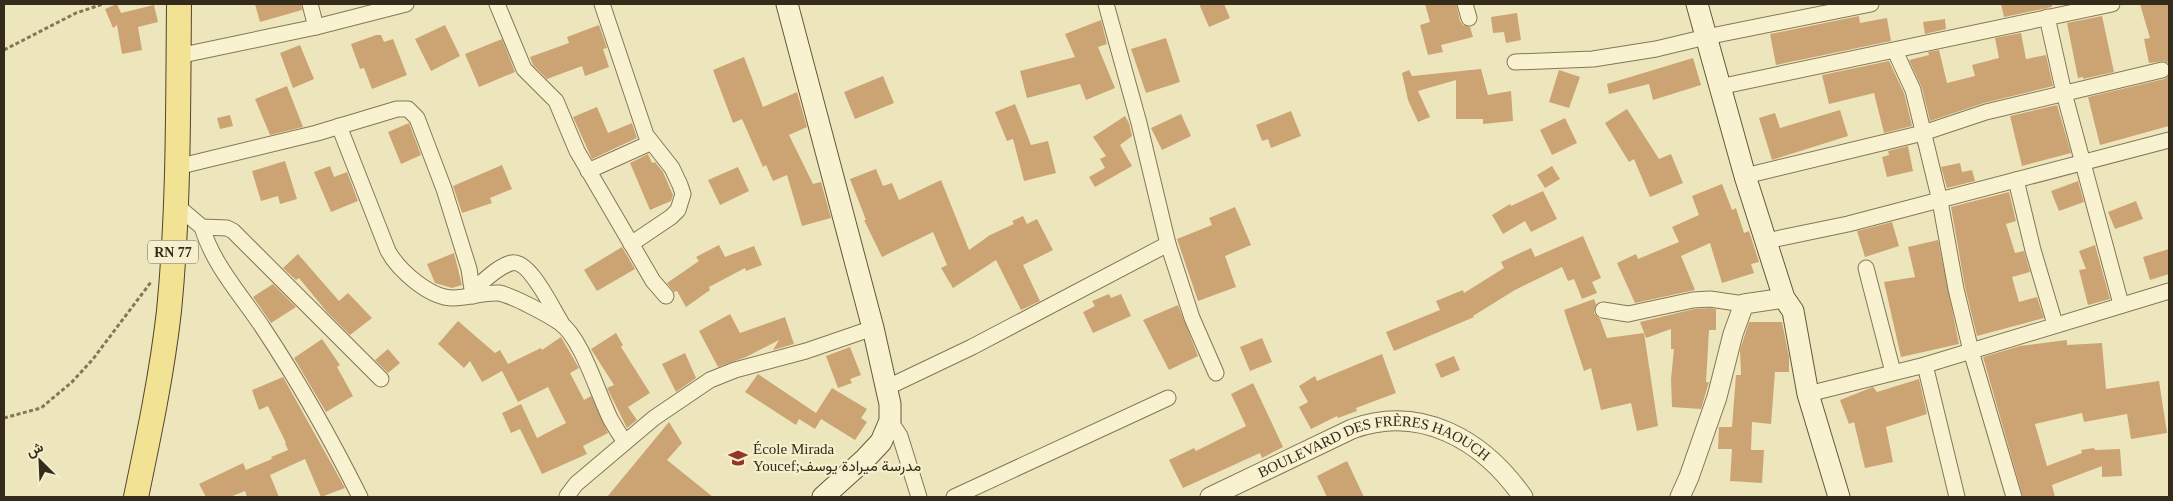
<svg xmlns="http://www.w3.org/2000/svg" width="2173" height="501" viewBox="0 0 2173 501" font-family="'Times New Roman',Vazirmatn,serif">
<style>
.building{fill:#cca473}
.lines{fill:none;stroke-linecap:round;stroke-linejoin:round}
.minor-casing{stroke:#857656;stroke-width:17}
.tertiary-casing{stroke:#857656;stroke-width:21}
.secondary-casing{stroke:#67573a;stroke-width:23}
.primary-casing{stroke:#52432b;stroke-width:26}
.path{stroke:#857656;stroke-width:3;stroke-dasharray:4 2.5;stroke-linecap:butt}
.minor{stroke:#f9f2d0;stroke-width:15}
.tertiary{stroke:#f9f2d0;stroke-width:19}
.secondary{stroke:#f9f2d0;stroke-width:21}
.primary{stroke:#f2e294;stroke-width:24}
.labels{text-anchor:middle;stroke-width:4.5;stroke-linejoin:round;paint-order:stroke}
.shield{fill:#f5efcd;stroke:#6e6650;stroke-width:1}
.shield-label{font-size:14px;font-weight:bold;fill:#342b1b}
.poi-label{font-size:15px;fill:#342b1b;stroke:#f5efcd;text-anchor:start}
.street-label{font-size:15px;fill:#342b1b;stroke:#f5efcd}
</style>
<rect width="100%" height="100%" fill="#ede6bd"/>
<g class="building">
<path d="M117,4L121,13L154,5L158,22L138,27L142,50L122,54L117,25L113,28L105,9Z"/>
<path d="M255,4H301L302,10L260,22Z"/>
<path d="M1199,4H1224L1230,18L1209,27Z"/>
<path d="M1425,4H1456L1460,21L1463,25L1470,27L1473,37L1441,45L1443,52L1428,55L1420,25L1430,22Z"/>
<path d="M2001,4H2052V7L2004,17Z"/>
<path d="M2140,4H2169V64L2164,61L2149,63L2144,39L2150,38Z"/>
<path d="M1517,13L1521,40L1506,43L1504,32L1493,33L1491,17Z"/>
<path d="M1859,16L1860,23L1887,18L1891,41L1776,65L1770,34Z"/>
<path d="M2102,16L2114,72L2083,79V77L2078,78L2067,23Z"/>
<path d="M1945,19L1946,29L1925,34L1923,22Z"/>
<path d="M1101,20L1107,44L1098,47L1115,88L1086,100L1080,84L1027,98L1020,71L1075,57L1065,34Z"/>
<path d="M445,25L460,56L431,71L415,39Z"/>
<path d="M599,25L607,48L603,49L609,67L585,76L582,66L547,79L533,65L530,57L569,43L567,37Z"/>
<path d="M2021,33L2026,59L2046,55L2053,86L1984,103L1930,121L1922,88L1909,60L1929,55L1928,52L1939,50L1947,83L1975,76L1972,65L1999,58L1995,38Z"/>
<path d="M376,35H381L384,42L393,39L407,75L372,89L364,68L360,69L351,44Z"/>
<path d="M1166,38L1180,82L1146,93L1131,49Z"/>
<path d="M502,39L515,72L479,87L465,54Z"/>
<path d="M300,45L314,79L293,88L280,53Z"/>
<path d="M744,57L763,107L797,92L807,127L789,135L813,184L821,182L831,218L802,226L787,175L773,181L766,165L763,167L742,119L733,123L713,70Z"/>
<path d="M1693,58L1701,85L1653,100L1649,84L1609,94L1607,84Z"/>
<path d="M1889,61L1904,93L1912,126L1884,133L1874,93L1829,104L1822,75Z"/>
<path d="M1481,69L1488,95L1511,91L1513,121L1483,124V119H1456V80L1418,91L1430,117L1418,122L1408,100L1402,73L1409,70L1412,76Z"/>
<path d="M1559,70L1580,77L1569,108L1549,102Z"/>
<path d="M883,76L894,103L855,119L844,92Z"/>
<path d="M2169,76V126L2100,145L2088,97L2164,79Z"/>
<path d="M287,86L303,127L270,135L255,99Z"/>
<path d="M1015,104L1031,145L1048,141L1056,173L1024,181L1013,139L1007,141L995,112Z"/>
<path d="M2057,105L2071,153L2022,166L2010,116Z"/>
<path d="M597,107L608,133L632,123L637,138L592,159L573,117Z"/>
<path d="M1627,109L1659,159L1671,154L1683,183L1650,197L1634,159L1629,162L1605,123Z"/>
<path d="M1840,110L1848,136L1772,160L1759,118L1775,113L1780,128Z"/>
<path d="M1291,111L1301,136L1271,148L1268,139L1262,141L1256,125Z"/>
<path d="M1181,114L1191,136L1162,150L1151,128Z"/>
<path d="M230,115L233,126L220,129L217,118Z"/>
<path d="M1125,116L1129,123L1132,136L1120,145L1132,166L1095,187L1089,177L1105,168L1100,159L1106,156L1093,137Z"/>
<path d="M1565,118L1577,143L1552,155L1540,130Z"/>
<path d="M409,123L421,155L401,164L388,132Z"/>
<path d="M1908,146L1913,171L1887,177L1882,157L1889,155L1888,151Z"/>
<path d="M648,154L652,163L655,162L663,172L673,195L671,201L650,210L630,163Z"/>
<path d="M285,161L297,199L280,204L278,196L261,201L252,171Z"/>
<path d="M1960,163L1962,172L1972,170L1975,181L1947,188L1941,167Z"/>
<path d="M502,165L512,189L490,198L492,203L462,213L453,186Z"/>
<path d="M330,166L334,177L347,172L358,201L331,212L314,172Z"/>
<path d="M1552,166L1560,179L1545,188L1537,175Z"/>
<path d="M738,167L749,191L720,205L708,180Z"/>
<path d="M876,169L883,186L892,183L899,200L941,180L969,250L990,235L1014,224L1012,221L1023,216L1027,224L1037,219L1053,250L1023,265L1040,301L1021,310L996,260L953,288L941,268L947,265L933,232L882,257L864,220H866L850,179Z"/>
<path d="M2078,181L2084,202L2059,211L2051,191Z"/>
<path d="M1722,184L1732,210L1736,208L1744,233L1749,231L1759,262L1751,264L1754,273L1722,283L1710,243L1681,256L1695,290L1635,303L1617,263L1636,254L1638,259L1679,242L1672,227L1699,215L1692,196Z"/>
<path d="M1543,191L1557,219L1531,232L1525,221L1503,234L1492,215L1510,204L1511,206Z"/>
<path d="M2009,192L2016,221L2006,224L2015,253L2024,251L2030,272L2012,277L2019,302L2037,297L2044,318L1977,336L1965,287L1951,207Z"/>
<path d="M2136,201L2143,219L2115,229L2108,212Z"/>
<path d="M1235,207L1251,245L1225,256L1236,287L1198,301L1177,239L1212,225L1209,218Z"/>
<path d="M1892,222L1899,246L1865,257L1857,231Z"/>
<path d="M1583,236L1601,278L1592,282L1597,293L1582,299L1574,279L1568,281L1562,267L1515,290L1473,316L1474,317L1394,351L1386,332L1440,310L1436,301L1463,290L1464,293L1504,268L1501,262L1531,248L1535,257Z"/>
<path d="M1938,240L1959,344L1901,357L1884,282L1915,277L1908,247Z"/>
<path d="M719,245L725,257L754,246L762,265L746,271L745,268L709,287L710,290L686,307L677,291L674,292L667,283L699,261L696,257Z"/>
<path d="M2095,245L2110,299L2088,305L2079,270L2086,269L2079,251Z"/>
<path d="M622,247L635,269L597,291L584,270Z"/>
<path d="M2169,249V274L2150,280L2143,257Z"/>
<path d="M454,253L462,285L452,288L435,283L427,264Z"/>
<path d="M298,254L339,301L348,293L372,318L350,335L327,312L299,278L296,280L283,268Z"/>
<path d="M273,284L296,307L271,323L253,297Z"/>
<path d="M1109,294L1111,298L1121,294L1131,316L1093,333L1083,312L1095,306L1092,301Z"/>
<path d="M1594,299L1596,304L1594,313L1600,319L1607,338L1644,333L1658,426L1637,431L1631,403L1601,410L1591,368L1584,371L1564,310Z"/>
<path d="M1178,305L1198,356L1169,370L1143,320Z"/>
<path d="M1710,308L1716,309V330H1709L1706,382H1709L1701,409L1672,407L1671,379L1674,349H1671V329L1646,338L1640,322L1694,309Z"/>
<path d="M730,314L740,333L785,317L794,344L773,350L779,340L746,357L718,367L699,331Z"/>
<path d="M458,321L495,353L500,350L508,364L541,348L542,350L561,337L579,368L570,373L584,400L591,396L608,433L583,446L587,454L542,474L520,429L511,433L502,413L521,404L537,438L566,423L548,387L518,402L502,371L482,382L470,361L464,368L438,344Z"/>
<path d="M1749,322H1782L1789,357V372H1775L1771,424L1752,422L1751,450H1764L1762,483L1730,481L1732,449H1718L1719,427H1732L1736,375H1741L1740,350Z"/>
<path d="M616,333L623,345L621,347L650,393L628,407L637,420L627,428L607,388L614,385L591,349Z"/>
<path d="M1262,338L1272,362L1250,371L1240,347Z"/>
<path d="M322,339L340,365L337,367L353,396L326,412L294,358Z"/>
<path d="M2067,340V345L2102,343L2106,389L2159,381L2167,433L2131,439L2127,414L2084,422L2082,413L2035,424L2047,466L2082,453L2081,450L2094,448L2095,450L2120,449L2122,476L2102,477V466L2052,485L2055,497H2023L1983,357L2020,346Z"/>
<path d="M850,347L861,375L850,379L852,383L838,388L826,356Z"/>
<path d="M388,349L400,363L388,373L375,360Z"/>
<path d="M685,353L696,378L676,392L662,364Z"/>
<path d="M1382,354L1396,393L1356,408L1357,411L1338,418L1337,416L1311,429L1299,407L1308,402L1299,386L1315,376L1317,381Z"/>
<path d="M1454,356L1460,370L1441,378L1435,364Z"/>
<path d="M758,374L816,413L832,388L867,409L861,418L867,422L855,440L821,419L815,429L799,419L796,425L745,392Z"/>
<path d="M283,377L345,488L321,497L305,459L270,475L279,497H247L245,491L230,497H206L199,484L243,463L246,470L272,459L271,457L288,450L285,443H286L268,406L259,410L252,390Z"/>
<path d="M1919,379L1927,414L1886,427L1893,462L1865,468L1854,422L1849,424L1840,400L1873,387L1877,392Z"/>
<path d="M1253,383L1283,447L1262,458L1260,453L1183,488L1169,460L1194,448L1196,451L1246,426L1231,394Z"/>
<path d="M669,422L682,443L667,460L713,497H607Z"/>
<path d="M1347,461L1364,497H1327L1317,476Z"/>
</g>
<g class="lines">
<g class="minor-casing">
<g id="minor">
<path d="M310,4L316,27"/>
<path d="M497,4L524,69L556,101L577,151L653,281L666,296"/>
<path d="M602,4L646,135L672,168L680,185L683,194L678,210L671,217L631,244"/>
<path d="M1106,4L1139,123L1168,244L1192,318L1216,373"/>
<path d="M1465,4L1469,18"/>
<path d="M2047,17L2064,93L2121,304"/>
<path d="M1895,51L1913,90L1940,201L1956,289L1971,351L2014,497"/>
<path d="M178,56L316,27L406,4"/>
<path d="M1515,62L1593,59L1656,49L1706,37L1871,4"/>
<path d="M1719,87L2112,4"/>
<path d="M339,126L388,251C399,271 430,298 453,298C469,298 483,292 499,293C511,295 549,315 560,323C582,338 598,395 611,420C615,427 620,435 625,442"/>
<path d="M177,167L317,133L397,109H408L417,118L444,189L469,269L473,296"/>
<path d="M588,171L650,143"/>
<path d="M1745,176L1923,133L1986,112L2162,70"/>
<path d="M2016,180L2033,250L2055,324"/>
<path d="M176,205L202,227L227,228L233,231L381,379"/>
<path d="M202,227C213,265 242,296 263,328C299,382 331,439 360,497"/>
<path d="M1766,241L1848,224L2169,140"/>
<path d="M1866,268L1893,372"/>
<path d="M473,290C484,281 497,267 511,263C529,258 552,308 561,322"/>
<path d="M1603,310L1628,314L1693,300L1710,299L1744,304"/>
<path d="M1925,365L1957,497"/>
<path d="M886,388L972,347L1168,244"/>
<path d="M1808,394L1925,365L2169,291"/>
<path d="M890,421L900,436L919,497"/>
<path d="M567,496L576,484L654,418L710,380L735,370L806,351L873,328"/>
<path d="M954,497L1168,398"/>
</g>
</g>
<g class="tertiary-casing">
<g id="tertiary">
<path id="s1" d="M1210,497L1352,429C1421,404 1483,440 1523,497"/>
<path d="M1680,497L1689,477L1717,397L1733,334L1744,304L1784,298"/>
</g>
</g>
<g class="secondary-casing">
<g id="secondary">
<path d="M787,4L873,328L890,404V421L881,442L865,459L823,497"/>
<path d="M1697,4L1745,176L1784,298L1793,311L1808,394L1839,497"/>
</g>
</g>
<g class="primary-casing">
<path id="primary" d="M136,497C149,435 162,373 169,311C179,209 178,106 179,4"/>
</g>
<g class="path">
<path d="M4,50L76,13L103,4"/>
<path d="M4,418L41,408L72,382L93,359L151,282"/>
</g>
<use href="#minor" class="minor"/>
<use href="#tertiary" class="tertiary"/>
<use href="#secondary" class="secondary"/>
<use href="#primary" class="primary"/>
</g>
<defs>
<g id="school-bare" transform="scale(1.5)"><path d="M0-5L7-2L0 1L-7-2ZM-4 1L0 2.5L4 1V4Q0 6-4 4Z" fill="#943527" stroke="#f5efcd" stroke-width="2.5" paint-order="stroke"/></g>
</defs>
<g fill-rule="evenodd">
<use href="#school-bare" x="738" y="458"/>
</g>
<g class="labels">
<rect class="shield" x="148" y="240.5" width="50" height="23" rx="4"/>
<g class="shield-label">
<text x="173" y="257">RN 77</text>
</g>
<g class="poi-label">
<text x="753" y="454">École Mirada<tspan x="753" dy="17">Youcef;مدرسة ميرادة يوسف</tspan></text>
</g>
<g class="street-label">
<text dy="5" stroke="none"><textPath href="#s1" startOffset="179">BOULEVARD DES FRÈRES HAOUCH</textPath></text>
</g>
</g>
<rect width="2173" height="501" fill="none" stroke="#342b1b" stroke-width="10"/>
<g transform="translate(40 461) rotate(336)" stroke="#f5efcd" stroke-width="4" paint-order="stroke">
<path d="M0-4L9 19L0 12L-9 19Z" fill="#342b1b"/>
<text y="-8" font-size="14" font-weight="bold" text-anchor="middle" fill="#342b1b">ش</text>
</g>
</svg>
